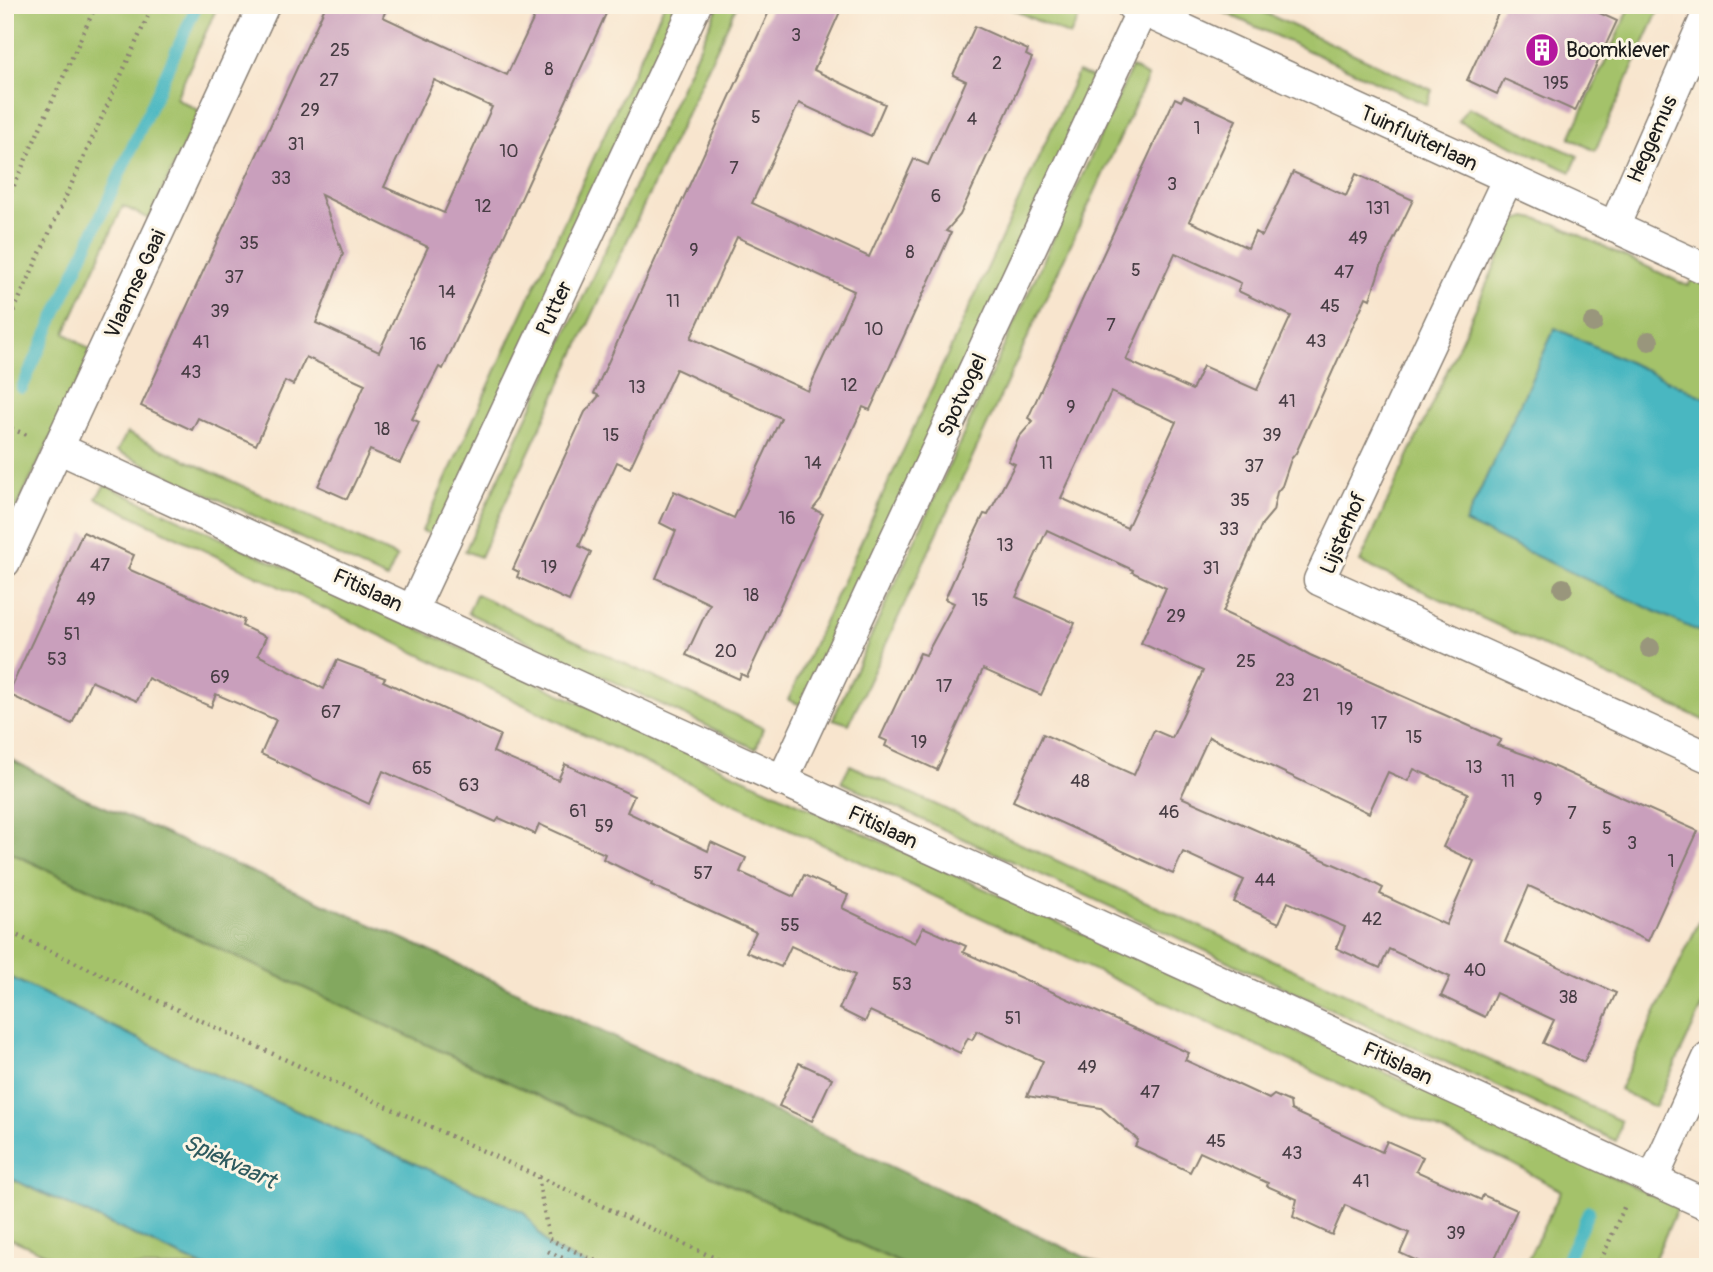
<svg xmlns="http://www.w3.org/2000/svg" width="1713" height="1272" viewBox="0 0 1713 1272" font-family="Pangolin,sans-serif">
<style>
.green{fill:#a4c26a;stroke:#606f43;stroke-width:2}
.forest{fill:#83a85e;stroke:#50623d;stroke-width:2}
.water{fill:#48b7c1;stroke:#326a6e;stroke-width:2}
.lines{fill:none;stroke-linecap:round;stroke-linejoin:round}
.stream{stroke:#48b7c1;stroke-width:12}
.building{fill:#c99fbc;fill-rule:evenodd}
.street-casing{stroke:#8a8075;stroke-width:33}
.path{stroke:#8a8075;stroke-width:4.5;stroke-dasharray:2 5;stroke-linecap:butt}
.street{stroke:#fff;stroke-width:30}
.tree{fill:#99967b}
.labels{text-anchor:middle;stroke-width:6;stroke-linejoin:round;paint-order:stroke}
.number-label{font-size:18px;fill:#473d44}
.poi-label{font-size:21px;fill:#1c1c1c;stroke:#fcf5e5;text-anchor:start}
.street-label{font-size:21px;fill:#1c1c1c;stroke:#fcf5e5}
.water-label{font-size:23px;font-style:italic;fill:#2e5a5e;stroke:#fcf5e5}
</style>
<rect width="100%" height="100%" fill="#fcf5e5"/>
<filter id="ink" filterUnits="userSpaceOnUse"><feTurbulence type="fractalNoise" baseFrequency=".0143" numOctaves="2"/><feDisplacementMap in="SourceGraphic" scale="14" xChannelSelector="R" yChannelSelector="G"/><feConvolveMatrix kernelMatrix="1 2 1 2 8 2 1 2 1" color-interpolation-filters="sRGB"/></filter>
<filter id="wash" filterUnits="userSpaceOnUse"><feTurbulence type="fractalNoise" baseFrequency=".00686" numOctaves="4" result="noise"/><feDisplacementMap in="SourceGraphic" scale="28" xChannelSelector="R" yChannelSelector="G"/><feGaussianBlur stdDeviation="1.57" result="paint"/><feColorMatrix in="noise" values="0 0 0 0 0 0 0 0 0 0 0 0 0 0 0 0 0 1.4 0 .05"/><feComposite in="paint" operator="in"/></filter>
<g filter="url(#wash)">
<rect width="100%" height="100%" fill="#f8e5ce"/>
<g class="green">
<path d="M5,5H218L176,98L200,111L149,219L123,206L65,333L93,352L5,531Z"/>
<path d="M664,5H680L438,537L422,531Z"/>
<path d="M719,5H737L480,557L465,551Z"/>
<path d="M1003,5H1085L1070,36Z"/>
<path d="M1208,5H1248L1432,90L1427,105Z"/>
<path d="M1631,5H1661L1595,151L1570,138Z"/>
<path d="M1132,67L1148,77L849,724L833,719Z"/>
<path d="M1078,72L1095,79L806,707L788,700Z"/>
<path d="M1468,107L1578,156L1571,172L1458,121Z"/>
<path d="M1527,217L1556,224L1688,286L1693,277L1708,284V722L1360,562L1509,235L1505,230L1513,221Z"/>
<path d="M127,433L397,557L387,579L117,451Z"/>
<path d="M105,485L1678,1207L1651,1267H1524L1561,1191L1513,1164L588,736L96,498Z"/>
<path d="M476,594L763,728L756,749L468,613Z"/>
<path d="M850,765L1621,1121L1616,1141L841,782Z"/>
<path d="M5,850L909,1267H590L549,1247L523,1212L193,1065L5,975Z"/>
<path d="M1708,903V995L1655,1107L1619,1090Z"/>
<path d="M5,1176L204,1267H74L5,1236Z"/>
</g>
<path class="forest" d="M5,756L80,796L404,939L1106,1267H909L5,850Z"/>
<g class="water">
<path d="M1555,328L1708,399V636L1465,523Z"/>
<path d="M5,975L193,1065L524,1212L549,1247L590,1267H204L5,1176Z"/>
</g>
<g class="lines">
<g class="stream">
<path d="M22,388L197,5"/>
<path d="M1563,1267L1589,1211"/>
</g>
</g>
<g id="blocks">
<g class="building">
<path d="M326,5H388L383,17L507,75L540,5H610L443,369L439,367L412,419L419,422L400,463L370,450L347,499L318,486L365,384L306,357L293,385L285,381L256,445L198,418L192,430L141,406ZM434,80L492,107L444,213L384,187ZM321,195L428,247L379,352L316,323L343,254Z"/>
<path d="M772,5H843L814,70L885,104L871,136L799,103L752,203L869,257L914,159L928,165L966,81L953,75L975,26L1028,50L1026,55L1032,58L960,215L946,231L951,233L870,410L863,407L821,499L813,509L823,514L747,677L741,674L739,679L686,655L710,604L656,578L676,531L660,523L674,491L734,518L781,418L676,369L630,468L617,462L579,546L591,552L569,601L517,577L519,572L513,569L585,412L599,396L594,393ZM737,237L854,291L808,391L691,338Z"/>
<path d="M1502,5H1582L1617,21L1575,111L1504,79L1497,94L1467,80Z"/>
<path d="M1184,96L1236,120L1189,221L1248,248L1255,232L1262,236L1293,172L1346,196L1356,174L1413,200L1381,266L1370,299L1366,297L1296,453L1291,459L1282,486L1277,492L1273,511L1262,524L1223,612L1279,638L1310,655L1501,740L1497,745L1532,757L1698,831L1648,941L1529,886L1505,942L1616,993L1584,1062L1543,1043L1554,1020L1496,993L1485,1017L1441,996L1450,977L1389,949L1380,968L1336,948L1345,927L1288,902L1279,923L1234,902L1244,880L1183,852L1173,874L1013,801L1043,734L1134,775L1154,730L1172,738L1203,671L1141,643L1166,588L1132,572L1133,570L1047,530L1016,597L1075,623L1041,695L983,669L937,770L885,746L887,741L880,738L920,653L926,655L954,603L945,599L970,543L984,514L988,515L1015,464L1008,461L1019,437L1033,421L1028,418L1175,98L1181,101ZM1175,253L1241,283L1238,291L1291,316L1257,390L1203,366L1192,390L1126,360ZM1111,392L1176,422L1127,528L1061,498ZM1209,737L1369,813L1388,772L1408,781L1414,769L1468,793L1443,847L1474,861L1446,925L1380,894L1383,888L1356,874L1181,797Z"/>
<path d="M83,532L134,555L128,569L244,620L242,626L266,637L258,655L324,689L337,660L385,678L383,681L500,735L493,752L558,780L565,764L634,796L627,812L708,851L711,842L746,858L740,872L794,897L804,875L848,895L842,908L915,943L923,927L966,946L963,952L1189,1053L1185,1060L1269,1099L1274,1095L1290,1102L1291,1110L1301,1115L1382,1152L1387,1141L1423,1157L1416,1171L1481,1200L1483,1195L1517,1210L1491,1267H1430L1400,1253L1409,1233L1345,1205L1332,1235L1293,1217L1297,1199L1267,1186L1268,1183L1200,1152L1190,1172L1135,1146L1138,1140L1101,1108L1027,1096L1043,1061L977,1031L972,1040L968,1038L960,1053L870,1011L865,1022L839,1009L855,975L791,946L781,967L746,952L756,932L651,885L652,883L603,859L605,854L539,824L535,834L499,818L496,822L383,771L369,804L261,754L276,720L216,694L211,707L148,678L137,701L91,681L72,724L8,694Z"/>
<path d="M799,1063L832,1078L812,1121L779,1106Z"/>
</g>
</g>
</g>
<g filter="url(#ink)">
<use href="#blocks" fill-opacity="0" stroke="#8a8075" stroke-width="2"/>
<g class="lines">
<g class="street-casing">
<g id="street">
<path d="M1131,5L1708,270"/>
<path d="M1508,178L1319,580L1708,757"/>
<path d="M1614,227L1708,12"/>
<path d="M58,448L1708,1205"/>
<path d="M5,562L264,5"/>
<path d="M412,611L696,5"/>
<path d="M782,781L1142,10"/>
<path d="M1652,1181L1708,1058"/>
</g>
</g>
<g class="path">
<path d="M5,205L96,5"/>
<path d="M5,330L153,5"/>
<path d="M5,426L27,435"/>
<path d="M5,930L734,1267"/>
<path d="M538,1177L549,1239L608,1267"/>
<path d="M548,1251L581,1267"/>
<path d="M5,1262L16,1267"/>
<path d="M1598,1267L1626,1203"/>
</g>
<use href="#street" class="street"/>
</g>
<g class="tree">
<circle cx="1593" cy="323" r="10"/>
<circle cx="1649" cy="341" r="10"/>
<circle cx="1563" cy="588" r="10"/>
<circle cx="1650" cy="648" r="10"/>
</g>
</g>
<defs>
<g id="building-disc" transform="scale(1.75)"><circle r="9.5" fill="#b5179e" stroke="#fcf5e5"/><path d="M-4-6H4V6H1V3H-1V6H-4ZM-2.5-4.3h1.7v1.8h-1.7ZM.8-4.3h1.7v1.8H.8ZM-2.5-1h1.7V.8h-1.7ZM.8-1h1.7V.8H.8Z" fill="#fff"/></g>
</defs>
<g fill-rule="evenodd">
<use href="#building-disc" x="1542" y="50"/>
</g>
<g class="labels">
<g class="number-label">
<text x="796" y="41">3</text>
<text x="340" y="56">25</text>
<text x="997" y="69">2</text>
<text x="549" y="75">8</text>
<text x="329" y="86">27</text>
<text x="1556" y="89">195</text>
<text x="310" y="116">29</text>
<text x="756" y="123">5</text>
<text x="972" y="125">4</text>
<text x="1197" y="134">1</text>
<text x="296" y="150">31</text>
<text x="509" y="157">10</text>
<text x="734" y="174">7</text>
<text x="281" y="184">33</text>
<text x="1172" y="190">3</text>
<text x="936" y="202">6</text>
<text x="483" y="212">12</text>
<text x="1378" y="214">131</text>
<text x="1358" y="244">49</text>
<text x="249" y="249">35</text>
<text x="694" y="256">9</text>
<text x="910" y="258">8</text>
<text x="1136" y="276">5</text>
<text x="1344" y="278">47</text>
<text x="234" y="283">37</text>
<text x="447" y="298">14</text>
<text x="673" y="307">11</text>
<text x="1330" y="312">45</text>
<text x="220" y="317">39</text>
<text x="1111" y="331">7</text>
<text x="874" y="335">10</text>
<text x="1316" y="347">43</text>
<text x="201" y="348">41</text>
<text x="418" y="350">16</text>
<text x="191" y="378">43</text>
<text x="849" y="391">12</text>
<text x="637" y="393">13</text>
<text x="1287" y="407">41</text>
<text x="1071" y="413">9</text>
<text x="382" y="435">18</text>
<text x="611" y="441">15</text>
<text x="1272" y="441">39</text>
<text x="813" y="469">14</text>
<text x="1046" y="469">11</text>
<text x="1254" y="472">37</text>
<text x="1240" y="506">35</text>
<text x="787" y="524">16</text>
<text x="1229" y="535">33</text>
<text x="1005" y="551">13</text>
<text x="100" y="571">47</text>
<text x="549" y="573">19</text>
<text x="1211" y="574">31</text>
<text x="751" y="601">18</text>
<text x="86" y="605">49</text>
<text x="980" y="606">15</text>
<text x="1176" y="622">29</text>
<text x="72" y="640">51</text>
<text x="726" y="657">20</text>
<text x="57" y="665">53</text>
<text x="1246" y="667">25</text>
<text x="220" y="683">69</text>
<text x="1285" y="686">23</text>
<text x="944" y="692">17</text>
<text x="1311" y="701">21</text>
<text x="1345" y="715">19</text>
<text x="331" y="718">67</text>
<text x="1379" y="729">17</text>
<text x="1414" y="743">15</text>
<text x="919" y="748">19</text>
<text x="1474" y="773">13</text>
<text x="422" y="774">65</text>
<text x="1080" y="787">48</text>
<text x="1508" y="787">11</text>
<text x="469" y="791">63</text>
<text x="1538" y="805">9</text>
<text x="578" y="817">61</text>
<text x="1169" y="818">46</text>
<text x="1572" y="819">7</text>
<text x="604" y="832">59</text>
<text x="1607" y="834">5</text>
<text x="1632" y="849">3</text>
<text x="1671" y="867">1</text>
<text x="703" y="879">57</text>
<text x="1265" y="886">44</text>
<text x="1372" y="925">42</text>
<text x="790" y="931">55</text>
<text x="1475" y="976">40</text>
<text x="902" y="990">53</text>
<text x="1568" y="1003">38</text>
<text x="1013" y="1024">51</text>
<text x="1087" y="1073">49</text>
<text x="1150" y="1098">47</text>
<text x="1216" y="1147">45</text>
<text x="1292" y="1159">43</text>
<text x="1361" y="1187">41</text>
<text x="1456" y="1239">39</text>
</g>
<g class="poi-label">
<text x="1566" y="57">Boomklever</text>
</g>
<g class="street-label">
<text transform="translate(1419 138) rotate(25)" y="7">Tuinfluiterlaan</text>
<text transform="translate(1652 139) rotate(-66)" y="7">Heggemus</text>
<text transform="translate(135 284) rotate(-65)" y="7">Vlaamse Gaai</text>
<text transform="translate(554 308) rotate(-65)" y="7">Putter</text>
<text transform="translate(962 395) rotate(-65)" y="7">Spotvogel</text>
<text transform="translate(1343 533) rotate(-67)" y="7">Lijsterhof</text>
<text transform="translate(368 590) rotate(25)" y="7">Fitislaan</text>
<text transform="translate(883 827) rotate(25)" y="7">Fitislaan</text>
<text transform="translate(1398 1063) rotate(25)" y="7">Fitislaan</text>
</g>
<g class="water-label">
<text transform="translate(230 1161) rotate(25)" y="8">Spiekvaart</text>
</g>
</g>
<rect width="1713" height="1272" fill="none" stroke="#fcf5e5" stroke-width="28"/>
</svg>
